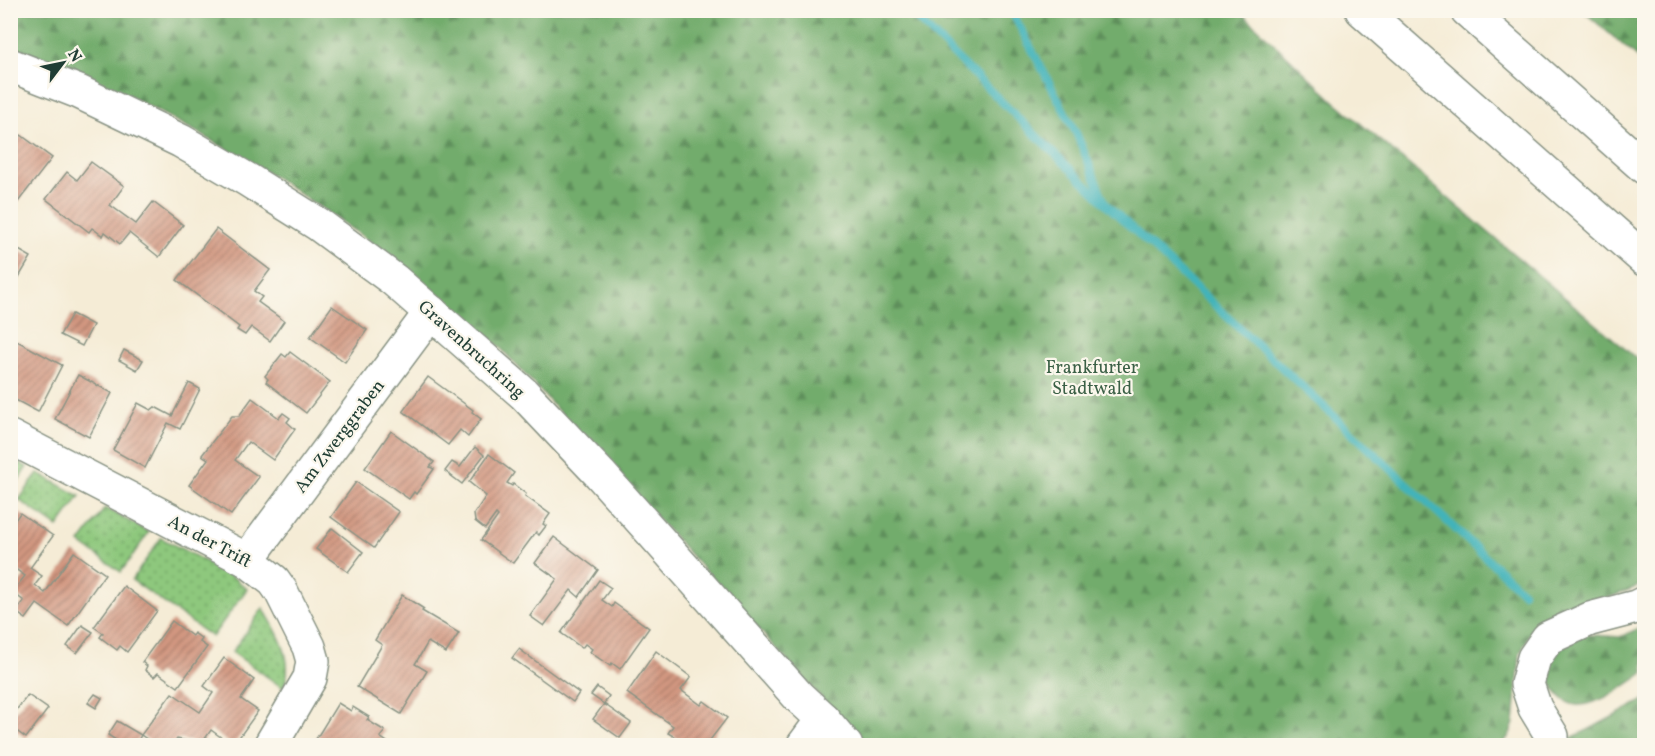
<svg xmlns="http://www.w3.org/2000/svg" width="1655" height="756" viewBox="0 0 1655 756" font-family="Vollkorn,serif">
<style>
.grass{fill:url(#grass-dots);stroke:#568258;stroke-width:1.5}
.forest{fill:url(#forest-firs);stroke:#487450;stroke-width:1.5}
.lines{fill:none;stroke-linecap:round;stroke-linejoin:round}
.stream{stroke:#43b3b9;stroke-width:8}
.building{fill:url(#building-hatch)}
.minor-casing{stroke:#8a9485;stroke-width:36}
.highway-casing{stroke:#8a9485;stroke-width:36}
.minor{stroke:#fff;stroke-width:33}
.highway{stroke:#fff;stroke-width:33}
.labels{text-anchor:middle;stroke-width:4.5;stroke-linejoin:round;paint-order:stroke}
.street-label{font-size:18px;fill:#1f3d34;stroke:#fbf7ec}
.park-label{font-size:18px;fill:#3b6046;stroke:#fbf7ec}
</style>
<defs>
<pattern id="grass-dots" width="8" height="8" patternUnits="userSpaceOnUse" patternTransform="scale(1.5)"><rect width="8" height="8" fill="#8ec87d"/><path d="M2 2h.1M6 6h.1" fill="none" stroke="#73a467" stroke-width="1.8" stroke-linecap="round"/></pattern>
<pattern id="forest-firs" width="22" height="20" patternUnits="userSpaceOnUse" patternTransform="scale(1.5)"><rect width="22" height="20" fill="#72ac6c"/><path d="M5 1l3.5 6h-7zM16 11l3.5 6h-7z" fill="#5d8d5a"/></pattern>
<pattern id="building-hatch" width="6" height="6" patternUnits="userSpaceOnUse" patternTransform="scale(1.5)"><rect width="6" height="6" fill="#d29780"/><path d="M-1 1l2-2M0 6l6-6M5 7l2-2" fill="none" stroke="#aa7c6a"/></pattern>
</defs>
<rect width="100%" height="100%" fill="#fbf7ec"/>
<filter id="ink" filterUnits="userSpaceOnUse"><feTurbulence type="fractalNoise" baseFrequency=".0167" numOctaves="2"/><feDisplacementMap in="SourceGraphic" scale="12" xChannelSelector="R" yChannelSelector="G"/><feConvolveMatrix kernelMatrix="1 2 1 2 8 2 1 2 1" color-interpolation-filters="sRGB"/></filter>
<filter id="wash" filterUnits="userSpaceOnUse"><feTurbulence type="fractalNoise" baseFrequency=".008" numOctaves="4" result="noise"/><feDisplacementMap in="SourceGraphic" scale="24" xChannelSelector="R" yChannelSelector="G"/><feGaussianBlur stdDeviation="1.35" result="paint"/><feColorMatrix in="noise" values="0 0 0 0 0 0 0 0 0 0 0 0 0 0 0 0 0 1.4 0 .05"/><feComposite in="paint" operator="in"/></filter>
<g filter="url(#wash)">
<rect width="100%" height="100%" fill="#f5ecd6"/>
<g class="grass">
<path d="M11,458L27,467L11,491Z"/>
<path d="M38,473L80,496L58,527L19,500Z"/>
<path d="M105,508L149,532L121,572L80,543Z"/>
<path d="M161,538L229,574L247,589L212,637L132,580Z"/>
<path d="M263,608C277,631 296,661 283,688L232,652Z"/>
</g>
<g class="forest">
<path d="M10,11H1240L1334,101L1644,365V584L1590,605L1564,610L1546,618L1530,632L1520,654L1514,723L1509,736L1501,745H865L499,346L393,257L275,177L197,132L131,97L11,45Z"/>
<path d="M1583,11H1644V63Z"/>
<path d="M1644,626V673C1628,684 1601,704 1581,705C1565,707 1551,689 1549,675C1548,669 1550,662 1550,656L1579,634L1620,637Z"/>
<path d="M1644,700V745L1553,746L1588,730Z"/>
</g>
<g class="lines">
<g class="stream">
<path d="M908,10L1107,205L1523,592"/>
<path d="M1011,10L1077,135L1104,200"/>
</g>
</g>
<g id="blocks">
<g class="building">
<path d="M10,134L18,139L21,135L52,158L18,202L10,196Z"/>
<path d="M91,162L124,186L110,205L136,224L153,202L183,225L159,257L129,233L120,244L105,232L103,236L92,228L89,232L46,199L67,172L77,180Z"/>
<path d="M216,229L270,270L254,291L262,297L258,302L284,321L270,341L251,327L245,335L237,330L239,327L177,280Z"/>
<path d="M10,245L31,257L10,292Z"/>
<path d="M332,306L367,330L345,362L310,337Z"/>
<path d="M72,314L93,325L82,346L60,335Z"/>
<path d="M17,341L62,365L38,412L10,397V353Z"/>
<path d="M124,350L143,360L137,370L119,360Z"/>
<path d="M290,352L330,382L306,413L266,382L268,379L265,376L282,354L286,357Z"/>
<path d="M78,375L112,393L89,437L55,419Z"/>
<path d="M428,377L473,410L472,412L481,419L468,437L460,430L448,445L403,411Z"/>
<path d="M189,383L200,389L180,429L168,423L145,468L113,450L138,403L151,410L155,407L172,416Z"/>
<path d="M252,398L279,418L283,413L290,418L287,422L295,429L273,460L248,442L235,460L259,477L231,515L189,485L208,459L202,455L232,416H239Z"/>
<path d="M391,431L434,462L430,467L434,469L416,494L414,492L409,499L365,468Z"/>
<path d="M475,447L484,455L462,484L445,471L452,462L460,467Z"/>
<path d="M489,454L514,473L507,483L512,486L513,484L526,494L525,496L550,514L543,524L546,526L539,535L536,532L513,563L481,540L498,516L496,514L485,529L475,521L474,514L486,496L469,482Z"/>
<path d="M356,482L399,512L374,548L331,517Z"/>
<path d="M20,513L53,536L30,568L42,576L35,585L45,593L74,552L105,574L68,626L37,604L26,619L16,612L24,601L12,592L25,576L10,565V527Z"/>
<path d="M332,528L363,552L348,572L316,549Z"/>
<path d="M554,537L598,570L579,597L571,590L544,626L530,616L557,579L535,563Z"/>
<path d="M599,580L611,588L602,600L612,607L614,603L649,628L620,669L612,663L610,666L590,652L592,649L585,644L582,648L561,633Z"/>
<path d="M124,586L157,611L127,652L120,646L117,650L100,637L103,633L94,627Z"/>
<path d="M402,595L424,609L422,611L459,633L446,653L428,642L415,664L427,671L401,714L357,687L382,645L375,640Z"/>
<path d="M172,621L192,636L194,633L202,639L200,642L207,647L178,687L158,673L154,677L145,670L147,666L142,662Z"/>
<path d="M82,625L93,632L77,653L67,646Z"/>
<path d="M519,649L579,693L573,702L512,658Z"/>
<path d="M656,651L691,677L681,690L701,705L704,701L727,718L707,744L709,746H691L684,740H680L668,733L673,726L627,693Z"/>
<path d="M224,658L254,680L241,699L258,711L233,746L211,730L200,746H197L193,742L177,739L172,746H157L141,735L172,693L200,712L213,693L204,686Z"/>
<path d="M597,687L609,696L604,704L591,695Z"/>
<path d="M95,694L102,698L96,708L88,703Z"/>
<path d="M28,695L48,709L26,738L10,726V718Z"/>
<path d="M338,703L351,711L353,707L369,717L367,720L385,731L380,737L387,742L385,746H328L316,739Z"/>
<path d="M604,704L631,723L620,738L593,719Z"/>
<path d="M117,721L141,735L135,746H125L108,735Z"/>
</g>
</g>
</g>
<g filter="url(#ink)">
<use href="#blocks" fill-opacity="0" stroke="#8a9485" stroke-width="1.5"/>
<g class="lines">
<g class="minor-casing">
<g id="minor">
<path d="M10,65L79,92L181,141L248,180L318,224L394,280L524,394L600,474L799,697L823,719L846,746"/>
<path d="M10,437L247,560L274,581L281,591L309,647L313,661L310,678L270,746"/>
<path d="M247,560L431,312"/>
<path d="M1552,736L1535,708L1527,684L1534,658L1548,638L1590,619L1636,607L1644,603"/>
<path d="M803,746L823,719"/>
</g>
</g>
<g class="highway-casing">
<g id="highway">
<path d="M1362,10L1644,259"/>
<path d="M1467,10L1644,167"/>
</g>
</g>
<use href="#minor" class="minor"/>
<use href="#highway" class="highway"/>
</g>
</g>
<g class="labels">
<g class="street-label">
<text transform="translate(472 349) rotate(42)" y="6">Gravenbruchring</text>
<text transform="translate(339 436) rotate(-53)" y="6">Am Zwerggraben</text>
<text transform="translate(210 541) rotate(28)" y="6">An der Trift</text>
</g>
<g class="park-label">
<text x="1092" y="373">Frankfurter<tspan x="1092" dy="21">Stadtwald</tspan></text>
</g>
</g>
<rect width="1655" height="756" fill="none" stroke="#fbf7ec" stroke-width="36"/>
<g transform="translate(63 63) rotate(58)" stroke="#fbf7ec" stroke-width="4.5" paint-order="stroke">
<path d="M0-4.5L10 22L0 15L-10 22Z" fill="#1f3d34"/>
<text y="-9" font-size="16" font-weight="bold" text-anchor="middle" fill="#1f3d34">N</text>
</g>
</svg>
